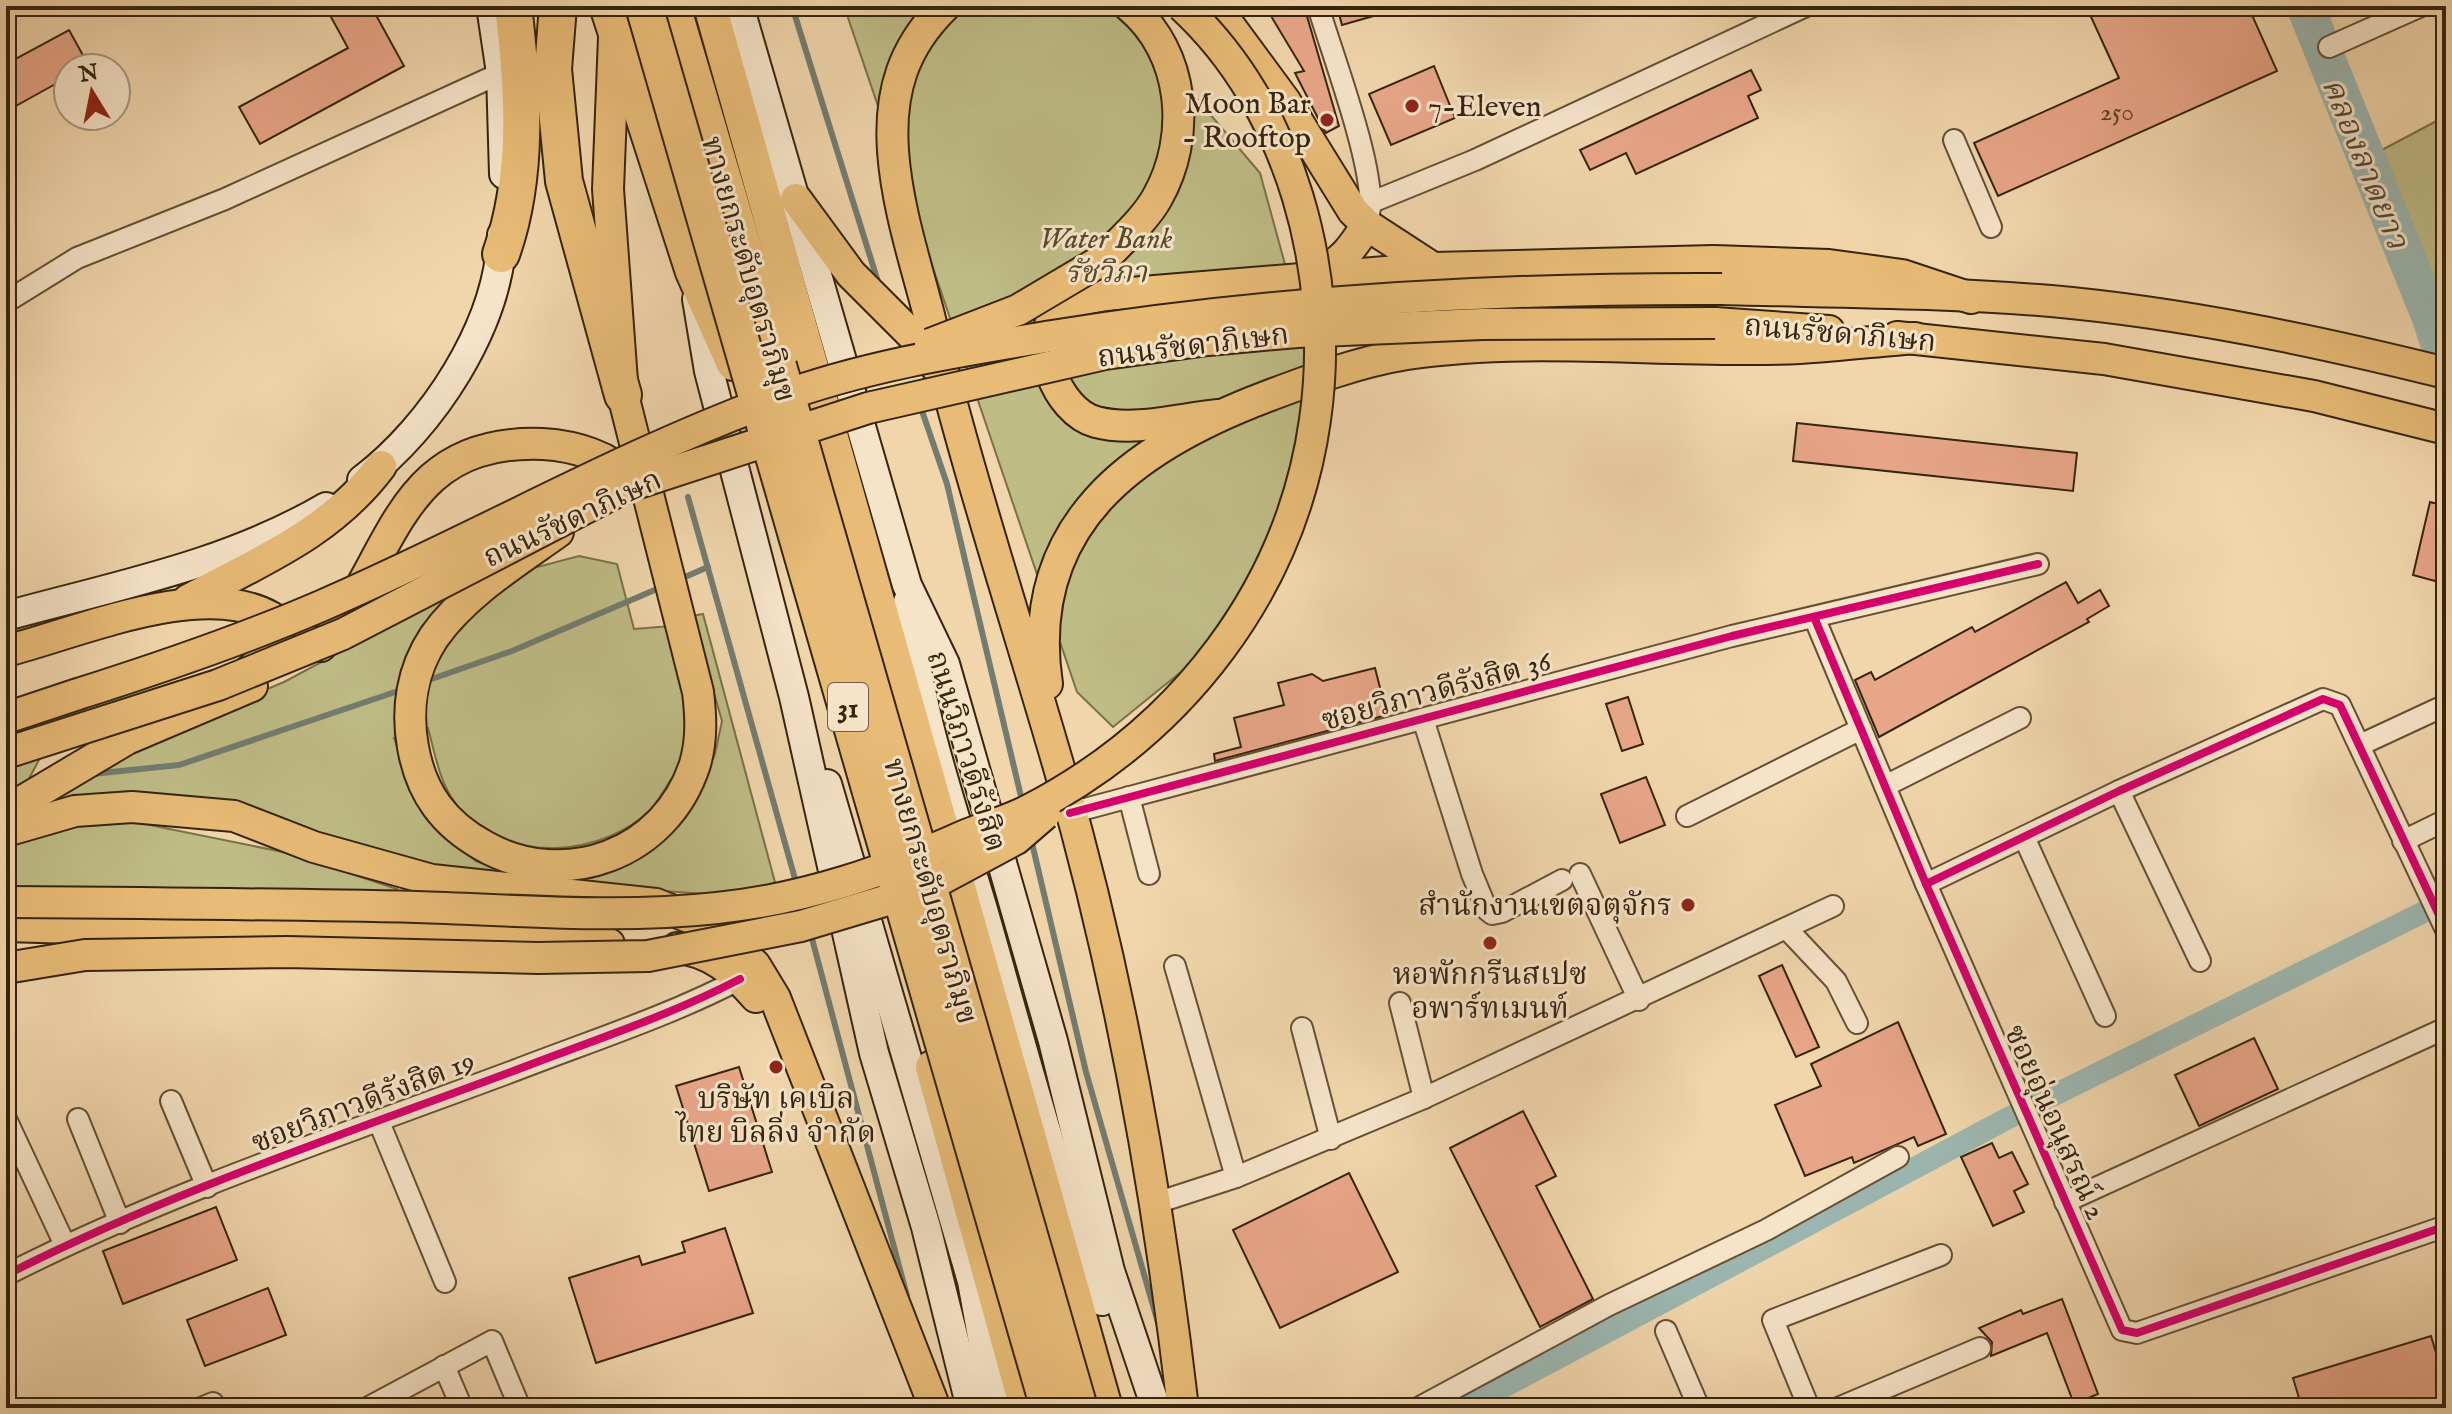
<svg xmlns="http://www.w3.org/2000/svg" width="2452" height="1414" viewBox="0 0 2452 1414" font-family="'IM FELL English','Noto Serif Thai',serif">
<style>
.green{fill:#bfbc86;stroke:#7a704a;stroke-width:2}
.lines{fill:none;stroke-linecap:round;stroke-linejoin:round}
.stream{stroke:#737c70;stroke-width:6}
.canal{stroke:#9cb7b1;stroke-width:22}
.river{stroke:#9cb7b1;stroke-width:38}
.building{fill:#e8a688;stroke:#36240e;stroke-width:2}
.minor-casing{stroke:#655036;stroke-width:24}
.secondary-casing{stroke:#36240e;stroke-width:32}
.primary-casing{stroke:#36240e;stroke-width:34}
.trunk-casing{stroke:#36240e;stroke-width:36}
.motorway-casing{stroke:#36240e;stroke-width:40}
.minor{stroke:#f6e4c9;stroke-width:20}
.secondary{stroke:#f6e4c9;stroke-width:28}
.primary{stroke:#e8bb76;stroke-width:30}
.trunk{stroke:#e8bb76;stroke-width:32}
.motorway{stroke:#e8bb76;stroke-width:36}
.primary-bridge-casing{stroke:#36240e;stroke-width:34;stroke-linecap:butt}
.motorway-bridge-casing{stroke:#36240e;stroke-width:40;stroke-linecap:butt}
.primary-bridge{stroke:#e8bb76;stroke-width:30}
.motorway-bridge{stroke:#e8bb76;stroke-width:36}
.cycleway-casing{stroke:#f6e4c9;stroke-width:13}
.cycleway{stroke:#d6006c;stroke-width:8}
.poi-dot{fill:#8f2418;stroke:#f6e4c9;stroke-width:3}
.labels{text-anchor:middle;stroke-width:6;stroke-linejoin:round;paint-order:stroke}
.number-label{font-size:26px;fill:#62442c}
.shield{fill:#f6e4c9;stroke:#705e46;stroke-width:2}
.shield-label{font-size:28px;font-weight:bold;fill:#36240e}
.poi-label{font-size:30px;fill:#36240e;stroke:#f6e4c9;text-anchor:end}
.park-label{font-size:30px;font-style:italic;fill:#584a2c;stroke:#f6e4c9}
.street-label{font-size:30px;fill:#36240e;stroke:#f6e4c9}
.water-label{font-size:32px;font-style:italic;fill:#504937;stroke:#f6e4c9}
</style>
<rect width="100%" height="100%" fill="#f1d6ac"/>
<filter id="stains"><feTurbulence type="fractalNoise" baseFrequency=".0025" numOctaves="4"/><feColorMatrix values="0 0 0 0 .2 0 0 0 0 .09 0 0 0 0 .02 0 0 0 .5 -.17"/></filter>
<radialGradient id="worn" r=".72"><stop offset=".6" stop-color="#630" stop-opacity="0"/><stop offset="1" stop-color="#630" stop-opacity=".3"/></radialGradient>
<g class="green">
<path d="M844,6H1118L1260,173L1309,352L1306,417L1271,555L1224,637L1113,727L1077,692Z"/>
<path d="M2446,116V331L2376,153Z"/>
<path d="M579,556L617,564L634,629L671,626C682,668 696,708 687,752C685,763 674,775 668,784C663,792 657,802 651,809C604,857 508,864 462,812C440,787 436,758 428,728L394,738L413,794L445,837L476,861L514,875L592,878L637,856L697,795L715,754L722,721L692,616L703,614L776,886L722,895L514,881L383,861L137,798L39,802L109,756L284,682L462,587Z"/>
<path d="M40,758L23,790L6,798V759Z"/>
<path d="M130,821L288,853L397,889L391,898L6,941V842L55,827Z"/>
</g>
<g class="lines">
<g class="stream">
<path d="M792,6L879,285"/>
<path d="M920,405L947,484L1023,805"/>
<path d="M688,497L797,886"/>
<path d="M678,580L708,567"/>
<path d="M426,681L512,651L664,586"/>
<path d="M92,774L179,765L404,689"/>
<path d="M1031,839L1086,1072L1158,1323"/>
<path d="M810,931L907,1296"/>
</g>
<path class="canal" d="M1464,1408L2016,1114L2446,901"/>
<path class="river" d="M2305,6L2431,318L2446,364"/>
</g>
<g class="building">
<path d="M325,6H371L404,66L260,144L239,107L348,48Z"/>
<path d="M1265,6H1304L1339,126L1326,133L1323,128L1295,73L1304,71Z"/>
<path d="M1337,6H1390L1391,11L1342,25Z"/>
<path d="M2086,6H2248L2277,71L1998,196L1974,143L2119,78Z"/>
<path d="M69,30L90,68H68V77L14,107L6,93V64Z"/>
<path d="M1434,66L1455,118L1391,145L1369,94Z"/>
<path d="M1751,70L1761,90L1748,96L1758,118L1636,174L1626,153L1590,170L1580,150Z"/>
<path d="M1797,423L2077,453L2073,491L1793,461Z"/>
<path d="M2430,502L2446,506V584L2413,575Z"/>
<path d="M2066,582L2078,603L2100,590L2109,606L2087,619L2089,622L1879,737L1855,680L1871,672L1875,680L1972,627L1975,632Z"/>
<path d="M1375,668L1387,715L1215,761L1214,754L1241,747L1234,718L1284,705L1278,683L1312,674L1323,681Z"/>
<path d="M1628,697L1643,744L1622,751L1606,704Z"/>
<path d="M1646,777L1665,825L1620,843L1601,794Z"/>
<path d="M1782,965L1819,1047L1796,1057L1759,976Z"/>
<path d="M1898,1022L1946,1134L1918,1146L1914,1137L1854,1163L1852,1157L1805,1176L1775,1105L1821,1086L1811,1064Z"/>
<path d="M2254,1038L2278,1089L2199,1126L2175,1075Z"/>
<path d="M739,1067L772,1172L709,1191L676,1086Z"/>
<path d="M1523,1111L1556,1176L1536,1186L1593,1299L1540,1327L1450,1148Z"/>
<path d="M1992,1143L1999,1158L2012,1152L2028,1184L2014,1191L2024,1212L1993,1226L1961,1157Z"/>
<path d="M1349,1173L1398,1272L1280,1328L1233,1230Z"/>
<path d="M216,1207L237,1260L123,1304L103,1251Z"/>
<path d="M725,1228L753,1313L596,1363L569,1278L639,1256L642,1265L685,1252L682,1242Z"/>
<path d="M268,1288L286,1335L205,1366L187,1320Z"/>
<path d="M2062,1299L2098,1394L2074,1404L2047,1333L1991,1356L1992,1342L1979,1328L2021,1310L2023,1314Z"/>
<path d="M2431,1336L2446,1386V1408H2302L2293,1378Z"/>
</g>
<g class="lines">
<g class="minor-casing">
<g id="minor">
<path d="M1318,6C1331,51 1378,174 1369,214"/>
<path d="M2329,47L2421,6"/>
<path d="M1954,140L1991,227"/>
<path d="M1372,202L1475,160L1806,6"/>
<path d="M6,302L77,258L225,199L501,73"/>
<path d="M1814,617L1926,884L2122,1330L2137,1333L2446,1226"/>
<path d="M1423,719L1472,874L1487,910L1492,914L1502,912L1562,880"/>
<path d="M2360,745L2446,705"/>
<path d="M1885,786L2020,718"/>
<path d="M2119,791L2200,961"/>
<path d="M1129,797L1149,874"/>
<path d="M1070,813L1732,636L2038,564"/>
<path d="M1687,816L1861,729"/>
<path d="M2024,837L2105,1016"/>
<path d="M2403,841L2446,820"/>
<path d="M1580,874L1639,1000"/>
<path d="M1926,884L2119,791L2323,699L2340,705L2446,930"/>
<path d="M1787,929L1836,981L1857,1023"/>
<path d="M1400,1003L1424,1098"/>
<path d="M1302,1028L1331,1139"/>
<path d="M171,1101L207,1187"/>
<path d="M6,1119L65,1245"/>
<path d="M78,1119L120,1223"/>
<path d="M379,1122L445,1282"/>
<path d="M1236,1177L1424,1098L1833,906"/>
<path d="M2065,1202L2446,1028"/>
<path d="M1156,1203L1236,1177L1175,966"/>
<path d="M6,1275C169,1192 345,1134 516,1070C591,1041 669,1016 740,979"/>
<path d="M1666,1331L1699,1408"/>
<path d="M444,1366L462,1408"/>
<path d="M201,1408L213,1403L215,1408"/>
<path d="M367,1408L492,1341L520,1408"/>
<path d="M1418,1408L1609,1305L1766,1230L1898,1157"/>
<path d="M1809,1408L1773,1320L1941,1255"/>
<path d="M1838,1408L1980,1348"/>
</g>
</g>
<g class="secondary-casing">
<g id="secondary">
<path d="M491,6L501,73L504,174"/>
<path d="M739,6L907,585L945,664L1053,1041L1110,1271L1156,1408"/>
<path d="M697,299L709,371L794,697L874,1053L926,1227L971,1408"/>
<path d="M362,480C432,427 499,326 502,235"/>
<path d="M908,602C916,708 954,811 984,913C1021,1042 1055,1174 1102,1301"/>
<path d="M6,616C115,586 227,565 326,507"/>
<path d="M827,784L972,1281L995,1408"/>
</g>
</g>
<g class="primary-casing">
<g id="primary">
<path d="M945,6C903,47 889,92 893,151C897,207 915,261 929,315C966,468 1016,619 1060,771C1120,979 1158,1193 1183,1408"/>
<path d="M1215,6L1285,101L1353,211L1367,225L1433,268"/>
<path d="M796,199L851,274L915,338L937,368"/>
<path d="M1104,259C1121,240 1144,221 1157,198C1192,137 1185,52 1129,6"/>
<path d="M1313,275C1341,265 1352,248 1367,225"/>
<path d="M1722,289C1831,292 1942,292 2051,301C2184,313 2317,341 2446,373"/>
<path d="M1715,323L1829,331"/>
<path d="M1897,337L2104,359L2314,396L2446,429"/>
<path d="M1218,415C1179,419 1134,432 1096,422C1057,412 1028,339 1060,311C1072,300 1090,298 1106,295L1433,268L1714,261L1829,265L1902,275L1971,298"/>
<path d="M558,532C516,562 464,594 434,637C412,670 406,709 413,747C421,793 444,824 484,846C564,891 666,855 695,764C702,740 701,717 698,692L623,395L608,189L614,37"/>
<path d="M188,600C260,561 330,534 381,466"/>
<path d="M321,646C395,560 395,438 543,444C575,446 609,456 631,479"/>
<path d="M6,651C80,632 202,578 271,617L278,633L267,655L245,675"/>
<path d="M1047,684C1023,524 1135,446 1268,396C1313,379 1358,362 1407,354C1536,335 1670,354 1800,348C1838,346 1877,341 1915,338"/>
<path d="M6,718L78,694"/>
<path d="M6,811L127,739L252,686"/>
<path d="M6,831L75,811L132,807L234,816L314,847L432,880L656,904L701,922L722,935L755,965L775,998L935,1408"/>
<path d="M6,926L609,944"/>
<path d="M677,948C712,951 734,972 756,997"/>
</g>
</g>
<g class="trunk-casing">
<g id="trunk">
<path d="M606,6L692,272L733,364"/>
<path d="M710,6L1106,1408"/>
<path d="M932,1067L1026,1408"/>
</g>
</g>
<g class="motorway-casing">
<g id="motorway">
<path d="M558,6L553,69L564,181L623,395"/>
<path d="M672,6L778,366"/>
<path d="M501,254C529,176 523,87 513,6"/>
</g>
</g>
<use href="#minor" class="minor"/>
<use href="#secondary" class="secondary"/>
<use href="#primary" class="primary"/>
<use href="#trunk" class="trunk"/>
<use href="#motorway" class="motorway"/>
<g class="primary-bridge-casing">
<g id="primary-bridge">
<path d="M930,344L1018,310L1104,259"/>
<path d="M78,694C160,668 242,640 321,606C474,540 619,456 775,399C864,366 960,351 1052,336C1275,300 1497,288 1722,289"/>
<path d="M6,753L218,685L343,634L626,487L868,408L1105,354L1208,340L1297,332L1482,324L1715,323"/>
<path d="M6,902C143,903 280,904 417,907C517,910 617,919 717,908C805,899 886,871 966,835C988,826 1011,820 1031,809C1182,730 1291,590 1315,420C1336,275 1292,107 1182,6"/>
<path d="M6,968L85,955L287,952L538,958L648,956L801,926L921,890L1016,839L1045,814"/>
</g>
</g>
<g class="motorway-bridge-casing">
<g id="motorway-bridge">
<path d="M644,6L1049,1408"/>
<path d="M778,366L1079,1408"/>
</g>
</g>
<use href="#primary-bridge" class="primary-bridge"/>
<use href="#motorway-bridge" class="motorway-bridge"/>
<g class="cycleway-casing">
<g id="cycleway">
<path d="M1814,617L1926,884L2122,1330L2137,1333L2446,1226"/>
<path d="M1070,813L1732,636L2038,564"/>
<path d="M1926,884L2119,791L2323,699L2340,705L2446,930"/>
<path d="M6,1275C169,1192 345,1134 516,1070C591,1041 669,1016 740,979"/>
</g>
</g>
<use href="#cycleway" class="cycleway"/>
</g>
<g class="poi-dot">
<circle cx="1412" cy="106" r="8"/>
<circle cx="1327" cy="120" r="8"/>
<circle cx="1688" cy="905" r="8"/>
<circle cx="1490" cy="943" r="8"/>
<circle cx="776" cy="1067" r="8"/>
</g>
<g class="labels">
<g class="number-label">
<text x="2117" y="120">250</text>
</g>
<rect class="shield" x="828" y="683" width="40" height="48" rx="6"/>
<g class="shield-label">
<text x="848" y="717">31</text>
</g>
<g class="poi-label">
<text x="1311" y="113">Moon Bar<tspan x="1311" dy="34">- Rooftop</tspan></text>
<text x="1428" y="116" text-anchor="start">7-Eleven</text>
<text x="1672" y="915">สำนักงานเขตจตุจักร</text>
<text x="1490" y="984" text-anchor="middle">หอพักกรีนสเปซ<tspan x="1490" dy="34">อพาร์ทเมนท์</tspan></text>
<text x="776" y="1108" text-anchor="middle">บริษัท เคเบิล<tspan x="776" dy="34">ไทย บิลลิ่ง จำกัด</tspan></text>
</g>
<g class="park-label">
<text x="1106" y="248">Water Bank<tspan x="1106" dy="34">รัชวิภา</tspan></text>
</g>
<g class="street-label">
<text transform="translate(749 269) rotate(74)" y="10">ทางยกระดับอุตราภิมุข</text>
<text transform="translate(1840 333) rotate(5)" y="10">ถนนรัชดาภิเษก</text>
<text transform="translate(1193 345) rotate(-7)" y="10">ถนนรัชดาภิเษก</text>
<text transform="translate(572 518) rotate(-25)" y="10">ถนนรัชดาภิเษก</text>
<text transform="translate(1436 690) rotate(-15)" y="10">ซอยวิภาวดีรังสิต 36</text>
<text transform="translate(967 751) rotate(73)" y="10">ถนนวิภาวดีรังสิต</text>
<text transform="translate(931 891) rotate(74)" y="10">ทางยกระดับอุตราภิมุข</text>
<text transform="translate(363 1101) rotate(-21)" y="10">ซอยวิภาวดีรังสิต 19</text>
<text transform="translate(2056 1122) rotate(66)" y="10">ซอยอุ่นอนุสรณ์ 2</text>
</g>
<g class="water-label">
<text transform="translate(2366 163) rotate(68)" y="11">คลองลาดยาว</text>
</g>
</g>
<rect width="2452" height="1414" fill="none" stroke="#f1d6ac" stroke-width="32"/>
<rect x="8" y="8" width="2436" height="1398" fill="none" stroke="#36240e" stroke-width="4"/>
<rect x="16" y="16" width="2420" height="1382" fill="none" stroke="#36240e" stroke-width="2"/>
<g transform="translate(92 92) rotate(350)"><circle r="38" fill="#f6e4c9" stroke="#a9977e" stroke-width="2"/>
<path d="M0-6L14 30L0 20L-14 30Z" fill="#8f2418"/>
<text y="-12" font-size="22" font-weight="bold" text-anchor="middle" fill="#36240e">N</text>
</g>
<rect width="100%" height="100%" filter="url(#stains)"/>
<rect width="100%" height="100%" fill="url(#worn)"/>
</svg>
